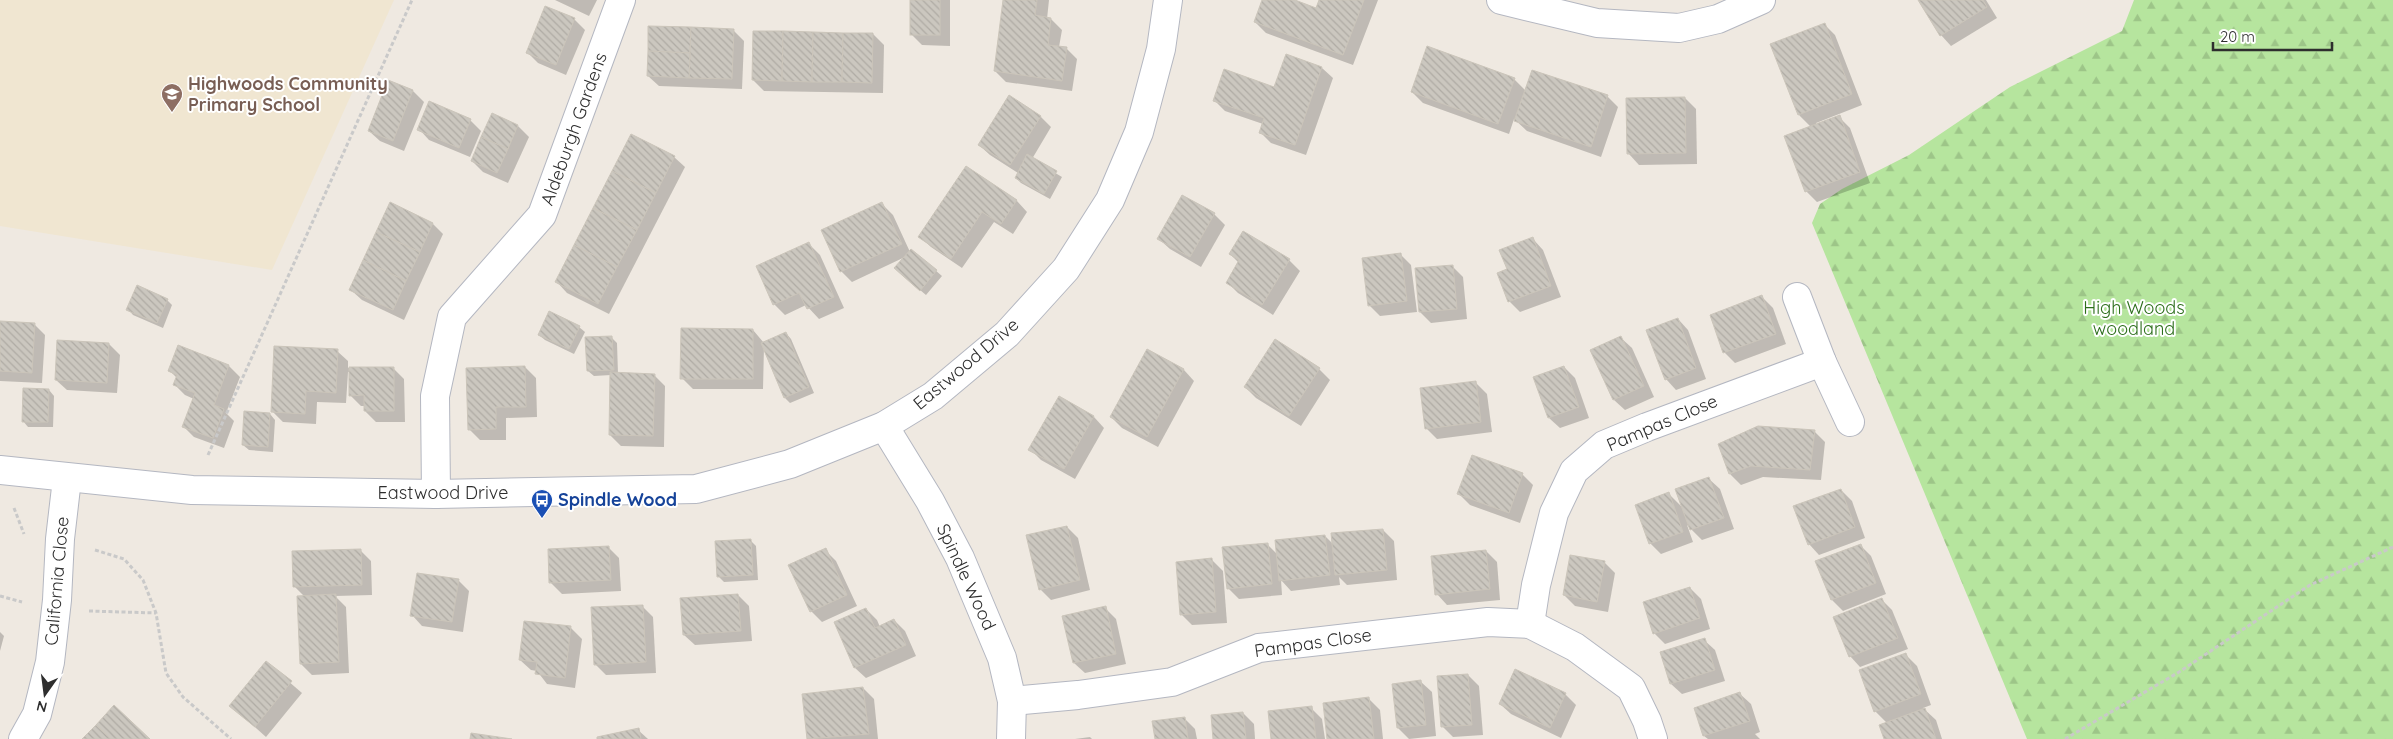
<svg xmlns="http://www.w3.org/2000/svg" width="2393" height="739" viewBox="0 0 2393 739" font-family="Quicksand,sans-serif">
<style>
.education{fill:#f0e6d1}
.forest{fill:url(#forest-firs)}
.shadow{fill:#0003}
.building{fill:url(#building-back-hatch);stroke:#cbc5ba}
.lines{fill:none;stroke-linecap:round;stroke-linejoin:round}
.minor-casing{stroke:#b4b7c1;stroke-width:30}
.path{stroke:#c9c9c9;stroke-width:3;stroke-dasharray:4 2.5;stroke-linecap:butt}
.minor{stroke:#fff;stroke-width:28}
.labels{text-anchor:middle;stroke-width:4;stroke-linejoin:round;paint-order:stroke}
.education-label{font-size:18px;font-weight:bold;fill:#785e54;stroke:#fff;text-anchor:start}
.street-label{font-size:18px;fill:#2e2e2e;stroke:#fff}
.park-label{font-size:18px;fill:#2c6e1b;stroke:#fff}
.transit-label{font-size:18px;font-weight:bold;fill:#164399;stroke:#fff;text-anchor:start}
</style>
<defs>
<pattern id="forest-firs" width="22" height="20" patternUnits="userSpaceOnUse" patternTransform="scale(1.25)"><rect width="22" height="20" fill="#b6e59e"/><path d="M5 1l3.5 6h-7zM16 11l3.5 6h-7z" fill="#9dc588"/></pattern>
<pattern id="building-back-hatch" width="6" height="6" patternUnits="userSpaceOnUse" patternTransform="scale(1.25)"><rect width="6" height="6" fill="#cbc7bf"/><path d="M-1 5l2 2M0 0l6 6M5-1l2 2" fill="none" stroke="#afaba4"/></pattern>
</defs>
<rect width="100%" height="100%" fill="#efe9e1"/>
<path class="education" d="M0,0H394L272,270L0,226Z"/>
<path class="forest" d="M2134,0H2393V739H2027L1812,223L1820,204L1842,189L1909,155L2010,87L2122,31Z"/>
<g class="shadow">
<path d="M555,0H597L589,16Z"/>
<path d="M911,0H950V46L922,45L911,34Z"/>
<path d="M1005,0H1049L1047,19H1051L1062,30L1059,47L1066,48L1077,59L1072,91L1006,82L995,71Z"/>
<path d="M1263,0H1291L1317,10L1321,0H1378L1353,65L1266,33L1255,22Z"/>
<path d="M1919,0H1986L1997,18L1951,46L1941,35Z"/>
<path d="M574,19L585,30L566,75L538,63L527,52Z"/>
<path d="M1824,24L1835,35L1862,105L1816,123V125L1839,117L1850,128L1870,183L1817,202L1806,191L1811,127L1799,115Z"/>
<path d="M733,30L744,41L742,89L659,86L648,76Z"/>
<path d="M873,34L884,45L883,93L764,91L753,80Z"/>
<path d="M1322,68L1333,78L1306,155L1271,143L1260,132L1263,124L1225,111L1215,101L1275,88Z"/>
<path d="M1514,79L1526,91L1607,96L1618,107L1601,157L1527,131L1514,119L1509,134L1423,103L1412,92Z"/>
<path d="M389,82L413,91L424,102L404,151L380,141L369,131Z"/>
<path d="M1009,97L1041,117L1051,127L1032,159L1062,177L1050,199L1021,183L1016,178L1018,173L990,155L979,145Z"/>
<path d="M1685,98L1696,109L1697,164L1639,165L1629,154Z"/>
<path d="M493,115L518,126L529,137L508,183L483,172L472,161Z"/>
<path d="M470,120L481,131L470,157L429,140L419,129Z"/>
<path d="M674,157L685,167L609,314L567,293L557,282Z"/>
<path d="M966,168L1017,201L1027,212L1013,234L994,222L962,268L931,247L920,237Z"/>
<path d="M882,204L893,215L910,252L912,250L942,276L926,295L901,274L905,257L852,282L841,271Z"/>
<path d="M1214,214L1225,225L1201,267L1170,249L1159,239Z"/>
<path d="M433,224L443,234L404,320L362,300L351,290Z"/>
<path d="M1533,239L1543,250L1561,297L1520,312L1509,301L1508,270Z"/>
<path d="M809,244L820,255L844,308L819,319L806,305L785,315L774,304Z"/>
<path d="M1230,254L1289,260L1300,271L1273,315L1238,293L1227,282L1239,263Z"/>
<path d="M1400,254L1411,265L1417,312L1380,316L1369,305Z"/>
<path d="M1452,266L1463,277L1467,319L1431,323L1420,312Z"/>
<path d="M1762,297L1773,308L1786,344L1735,363L1724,352Z"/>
<path d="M167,300L172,305L163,328L133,315L128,309Z"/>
<path d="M1678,319L1688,330L1706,379L1676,390L1666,379Z"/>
<path d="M0,322L34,324L45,335L42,383L0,381Z"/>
<path d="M579,327L585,332L574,354L545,340L539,335Z"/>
<path d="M753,330L764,343L786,333L791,339L814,393L790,403L785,398L764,346L763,389H693L682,378Z"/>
<path d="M611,337L617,343L618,374L654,375L665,386L664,447L621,446L610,435L611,375L594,376L588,371Z"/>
<path d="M1621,338L1632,348L1654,397L1625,410L1614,400L1592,351Z"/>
<path d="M109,344L120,355L117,393L67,390L56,380Z"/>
<path d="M178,347L229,366L240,377L226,413L234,421L224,448L194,437L184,427L194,399L185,395L175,385L177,378L170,371Z"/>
<path d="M337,351L348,361V368H393L404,379L405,422H376L365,411V406H361L350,395V372H348L346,403L317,402L316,424L283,422L272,411Z"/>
<path d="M1148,351L1184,370L1194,381L1158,447L1122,428L1111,417Z"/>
<path d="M525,367L536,378L537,417L506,418V440H480L469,429Z"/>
<path d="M1564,367L1575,378L1589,418L1560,428L1549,418L1534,378Z"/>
<path d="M1319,369L1330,380L1301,426L1256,398L1245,387Z"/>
<path d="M1476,383L1487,394L1492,432L1437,439L1426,428Z"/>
<path d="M49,390L54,396L53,427H28L23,421Z"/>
<path d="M1060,398L1094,417L1104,428L1075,479L1041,460L1030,449Z"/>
<path d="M270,414L275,420L273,452L249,450L243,445Z"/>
<path d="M1814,431L1825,442L1821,480L1763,477L1741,485L1730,474Z"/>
<path d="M1522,474L1533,485L1520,523L1470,505L1459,494Z"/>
<path d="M1709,479L1720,489L1734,529L1702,540L1687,525L1693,542L1661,554L1650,543L1669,494L1684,509Z"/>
<path d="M1841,490L1852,501L1865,538L1819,555L1809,544Z"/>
<path d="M1067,527L1078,538L1090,590L1051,600L1040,589Z"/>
<path d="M1383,530L1394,541L1397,580L1347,585L1339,577L1340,585L1291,591L1281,580L1282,595L1239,599L1228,588L1267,544L1277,554L1325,536L1333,544Z"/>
<path d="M751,541L756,546L758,580L724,582L718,576Z"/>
<path d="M1860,545L1871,556L1886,594L1843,611L1832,600L1817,562Z"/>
<path d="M609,548L619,558L621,591L562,594L551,583Z"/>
<path d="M360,550L371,561L372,595L335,596L346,607L349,673L312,675L301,664L305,597L294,586Z"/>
<path d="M825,550L836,561L857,606L822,622L811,611Z"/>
<path d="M1486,551L1497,562L1500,600L1447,605L1437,594Z"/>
<path d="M1212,560L1223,571L1227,623L1192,625L1181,614Z"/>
<path d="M1604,562L1615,573L1608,612L1575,606L1564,595Z"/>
<path d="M458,580L469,591L463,632L422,626L412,615Z"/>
<path d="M1690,588L1701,599L1710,629L1665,644L1654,633Z"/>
<path d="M738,595L749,606L752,641L695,645L684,635Z"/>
<path d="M1882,600L1892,610L1908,649L1860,667L1850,656Z"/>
<path d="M642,606L653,617L656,673L606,675L596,665Z"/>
<path d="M1105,608L1116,619L1126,664L1085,673L1074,663Z"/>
<path d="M866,609L877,620L880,627L894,620L905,631L916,656L866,678L855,668L835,623Z"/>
<path d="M571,628L582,639L575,688L547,684L537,671L531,670L520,660Z"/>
<path d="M0,632L4,636L0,651Z"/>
<path d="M1704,640L1715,650L1725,681L1682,694L1671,684L1662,653Z"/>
<path d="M1906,655L1917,666L1931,705L1923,708L1936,720L1942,739H1886L1887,723L1875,711Z"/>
<path d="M266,662L302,693L266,737L231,706Z"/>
<path d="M1468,675L1479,686L1483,735L1453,737L1443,727Z"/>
<path d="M1421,682L1432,692L1436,736L1409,739L1398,728Z"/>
<path d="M863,688L874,699L878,739H808L803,695Z"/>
<path d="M1565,694L1576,705L1561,738L1511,714L1500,704Z"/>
<path d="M1740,694L1751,704L1760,732L1755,734L1760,739H1708L1704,736Z"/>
<path d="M1369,699L1380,710L1383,739H1328Z"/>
<path d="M1311,708L1322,719L1325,739H1273Z"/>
<path d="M1243,713L1254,724L1255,739H1214Z"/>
<path d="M1184,718L1195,729L1197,739H1156Z"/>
<path d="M638,730L648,739H598Z"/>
<path d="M1090,737L1092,739H1075Z"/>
</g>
<g class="building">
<rect x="910" y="0" width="30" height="35"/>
<path d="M1003,0H1037L1035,15L1051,18L1048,45L1067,47L1062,81L994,71Z"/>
<path d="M1262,0H1295L1316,8L1319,0H1364L1343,55L1254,22Z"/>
<path d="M1918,0H1983L1987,7L1940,36Z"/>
<path d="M545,6L575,18L556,65L526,53Z"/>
<path d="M1825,23L1852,94L1798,115L1770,44Z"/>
<path d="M648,26L691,27L690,53L648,51Z"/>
<path d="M691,27L734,29L732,79L689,78Z"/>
<path d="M753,31H783L782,81L752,80Z"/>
<path d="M783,31L813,32L812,82L782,81Z"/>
<path d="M813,32L843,33L842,82H812Z"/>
<path d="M843,33H873L872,83L842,82Z"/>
<path d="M1427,46L1515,78L1498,124L1411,92Z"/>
<path d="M648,51L690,53L689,78L647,76Z"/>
<path d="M1286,54L1322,67L1295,145L1259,133L1264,118L1213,101L1224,69L1274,87Z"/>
<path d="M1532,70L1608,95L1591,147L1514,121Z"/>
<path d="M388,80L413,90L393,141L368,131Z"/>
<path d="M1009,95L1041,116L1010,165L978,145Z"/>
<path d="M1685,97L1686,153L1627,154L1626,98Z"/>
<path d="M429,101L471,119L459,148L417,130Z"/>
<path d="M492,113L518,125L508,149L481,137Z"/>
<path d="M1840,115L1860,172L1805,192L1784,136Z"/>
<path d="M631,134L675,156L656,193L612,171Z"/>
<path d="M481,137L508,149L497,173L471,161Z"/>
<path d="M1027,154L1057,171L1044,194L1015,178Z"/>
<path d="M966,166L1017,200L1001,224L982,212L951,259L918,237Z"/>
<path d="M612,171L656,193L637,230L593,208Z"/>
<path d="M1182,195L1215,213L1190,257L1157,239Z"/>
<path d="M390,202L433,223L420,252L376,232Z"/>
<path d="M882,202L902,244L840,272L821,230Z"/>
<path d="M593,208L637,230L617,267L574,245Z"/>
<path d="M1243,231L1290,259L1262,305L1226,283L1239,260L1229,254Z"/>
<path d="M376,232L420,252L406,281L363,260Z"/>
<path d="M1533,237L1551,286L1508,302L1497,273L1507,269L1499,250Z"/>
<path d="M809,242L834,297L807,309L799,293L773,305L756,266Z"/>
<path d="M574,245L617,267L598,304L555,282Z"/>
<path d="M911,249L937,270L920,291L894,268Z"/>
<path d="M1401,253L1407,301L1368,306L1362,258Z"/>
<path d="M363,260L406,281L393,310L349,290Z"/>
<path d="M1453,265L1457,309L1419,312L1415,268Z"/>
<path d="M137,285L168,299L157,323L126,310Z"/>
<path d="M1762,295L1776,334L1723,353L1710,315Z"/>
<path d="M549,311L580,326L569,349L538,335Z"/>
<path d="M1678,318L1696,368L1665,380L1646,330Z"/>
<path d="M0,321L35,323L32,373L0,371Z"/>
<path d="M681,328L753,329V379H680Z"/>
<path d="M786,332L809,387L784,398L761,343Z"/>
<path d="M612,336L614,370L587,371L585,337Z"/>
<path d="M1621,336L1644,386L1613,400L1590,350Z"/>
<path d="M1275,339L1320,368L1289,416L1244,387Z"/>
<path d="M57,340L109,343L107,383L55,380Z"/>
<path d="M178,345L229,365L214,405L224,409L213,438L182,427L195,393L173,385L177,375L168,371Z"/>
<path d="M274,346L338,349L336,393L306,391L305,414L271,412Z"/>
<path d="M1147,349L1184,369L1147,437L1110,417Z"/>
<path d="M525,366L526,407H496V429L468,430L466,368Z"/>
<path d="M1564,366L1579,407L1548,418L1533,377Z"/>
<path d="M349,367H394V411H364V395L349,396Z"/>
<path d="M610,372L655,374L653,436L609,435Z"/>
<path d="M1476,381L1481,422L1425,429L1420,388Z"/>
<path d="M23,388L49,389L48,422H22Z"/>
<path d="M1059,396L1094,416L1064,469L1028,450Z"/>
<path d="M244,411L270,413L268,447L242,445Z"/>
<path d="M1758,426L1815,430L1810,470L1751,466L1729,474L1718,444Z"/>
<path d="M1472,455L1523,473L1509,513L1457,494Z"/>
<path d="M1709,477L1724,518L1690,530L1675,489Z"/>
<path d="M1841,489L1855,527L1808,545L1793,506Z"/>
<path d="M1669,492L1683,532L1649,544L1635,505Z"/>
<path d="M1067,526L1080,580L1039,590L1026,535Z"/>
<path d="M1383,529L1387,570L1335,575L1331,533Z"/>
<path d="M1325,535L1330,575L1279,581L1275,540Z"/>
<path d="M751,539L753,575L717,577L715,541Z"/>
<path d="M1268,543L1272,584L1227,589L1222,547Z"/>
<path d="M1861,544L1876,583L1831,600L1815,561Z"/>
<path d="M609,546L611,580L549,583L548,549Z"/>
<path d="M826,548L847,595L810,612L788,565Z"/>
<path d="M361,549L362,585L293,587L292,551Z"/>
<path d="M1486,550L1490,589L1435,595L1431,556Z"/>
<path d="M1570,555L1605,561L1597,602L1563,595Z"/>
<path d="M1212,558L1216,612L1180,615L1176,562Z"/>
<path d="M417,573L459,579L452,622L410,616Z"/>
<path d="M1690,587L1700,618L1653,634L1643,602Z"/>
<path d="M336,594L339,662L300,664L297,596Z"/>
<path d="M738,594L741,631L683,635L680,598Z"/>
<path d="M1882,598L1898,638L1849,657L1833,617Z"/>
<path d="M643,605L646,662L594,665L591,607Z"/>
<path d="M1106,606L1116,654L1073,663L1062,616Z"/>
<path d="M866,608L875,628L894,619L906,645L854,668L834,622Z"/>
<path d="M524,621L571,626L565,678L535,674L537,662L519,660Z"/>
<path d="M1705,638L1715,670L1670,684L1660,652Z"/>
<path d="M1906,653L1921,694L1874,712L1859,670Z"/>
<path d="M266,661L292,681L255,727L229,706Z"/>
<path d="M1515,669L1566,693L1550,728L1499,704Z"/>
<path d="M1468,674L1472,725L1441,727L1437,676Z"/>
<path d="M1421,680L1426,725L1397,728L1392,684Z"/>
<path d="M863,687L869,734L807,739L802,694Z"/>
<path d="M1740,692L1750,721L1703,736L1694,708Z"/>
<path d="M1369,697L1374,739H1327L1323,703Z"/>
<path d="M114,705L150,739H111L96,725Z"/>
<path d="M1312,706L1316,739H1271L1268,711Z"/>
<path d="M1925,708L1936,739H1884L1879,725Z"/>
<path d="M1243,712L1246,739H1213L1211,715Z"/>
<path d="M1185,717L1188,739H1155L1152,721Z"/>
<path d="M96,725L111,739H82Z"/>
<path d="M639,728L641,739H597V737Z"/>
<path d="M471,733L512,739H470Z"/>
</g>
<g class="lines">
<g class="minor-casing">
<g id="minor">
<path d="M1501,0L1597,23L1679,28L1718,19L1761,0"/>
<path d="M1797,297L1822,362L1850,422"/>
<path d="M884,426L930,501L960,558L1002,658L1012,701L1011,739"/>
<path d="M0,470L192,490L436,494L696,489L790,464L884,426L933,396L1007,334L1066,269L1110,200L1139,132L1161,49L1168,0"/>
<path d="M436,494L435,396L452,317L542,215L621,0"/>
<path d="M1530,624L1536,585L1554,513L1574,471L1604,445L1647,427L1822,362"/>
<path d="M1012,701L1078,695L1172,682L1259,648L1488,622L1530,624L1575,647L1631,688L1647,721L1653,739"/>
<path d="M23,739L37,714L50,662L57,600L60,539L67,479"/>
</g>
</g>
<g class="path">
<path d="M208,455L412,0"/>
<path d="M14,508L24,534"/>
<path d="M95,550L124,559L143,580L156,613L166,673L183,697L231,739"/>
<path d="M0,596L22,602"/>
<path d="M89,611L156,613"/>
<path d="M2065,739L2179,672L2310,585L2393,547"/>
</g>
<use href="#minor" class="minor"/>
</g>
<defs>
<g id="school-pin" transform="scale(1.125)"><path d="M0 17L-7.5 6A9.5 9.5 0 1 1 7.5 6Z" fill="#8d6e63" stroke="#fff"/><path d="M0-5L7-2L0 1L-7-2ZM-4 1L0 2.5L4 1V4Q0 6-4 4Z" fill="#fff"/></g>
<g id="bus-pin" transform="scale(1.125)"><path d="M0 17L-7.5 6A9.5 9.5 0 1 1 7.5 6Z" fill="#1a4fb4" stroke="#fff"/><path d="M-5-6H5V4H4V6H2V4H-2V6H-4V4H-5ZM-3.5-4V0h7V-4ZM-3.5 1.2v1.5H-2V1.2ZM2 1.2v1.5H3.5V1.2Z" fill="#fff"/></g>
</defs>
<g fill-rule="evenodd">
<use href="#school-pin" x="172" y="94"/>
<use href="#bus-pin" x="542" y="500"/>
</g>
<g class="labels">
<g class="education-label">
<text x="188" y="90">Highwoods Community<tspan x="188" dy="21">Primary School</tspan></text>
</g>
<g class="street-label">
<text transform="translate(574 129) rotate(-70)" y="6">Aldeburgh Gardens</text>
<text transform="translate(966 364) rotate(-40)" y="6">Eastwood Drive</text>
<text transform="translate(1662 423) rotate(-23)" y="6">Pampas Close</text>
<text x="443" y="499">Eastwood Drive</text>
<text transform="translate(966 577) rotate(65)" y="6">Spindle Wood</text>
<text transform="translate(57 581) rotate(-85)" y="6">California Close</text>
<text transform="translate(1313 643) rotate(-8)" y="6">Pampas Close</text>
</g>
<g class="park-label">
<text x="2134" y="314">High Woods<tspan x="2134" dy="21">woodland</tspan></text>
</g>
<g class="transit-label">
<text x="558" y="506">Spindle Wood</text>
</g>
</g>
<g transform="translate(45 694) rotate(194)" stroke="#ffffff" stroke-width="4" paint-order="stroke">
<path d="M0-4L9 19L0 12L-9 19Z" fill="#2e2e2e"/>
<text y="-8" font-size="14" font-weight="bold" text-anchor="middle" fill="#2e2e2e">N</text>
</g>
<path d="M2213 42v8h119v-8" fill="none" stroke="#2e2e2e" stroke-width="2.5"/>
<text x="2220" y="42" font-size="15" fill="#2e2e2e" stroke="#ffffff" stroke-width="4" paint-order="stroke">20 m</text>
</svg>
